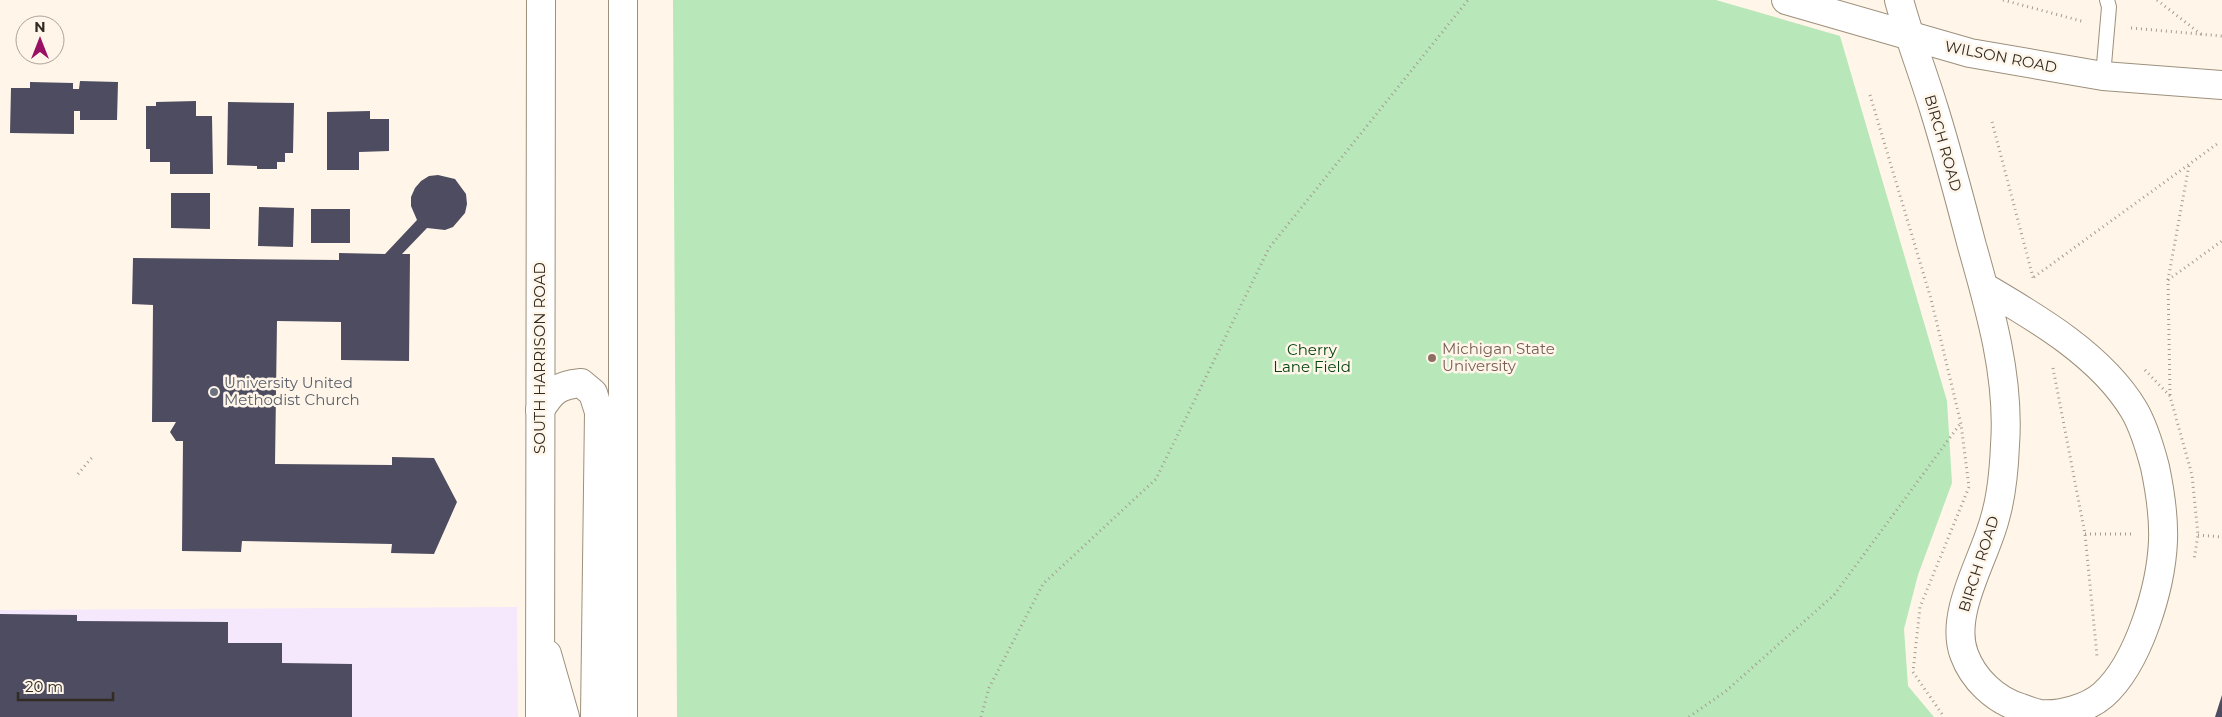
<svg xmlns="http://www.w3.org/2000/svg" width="2222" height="717" viewBox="0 0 2222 717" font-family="Montserrat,sans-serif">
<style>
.commercial{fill:#f5e8fc}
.green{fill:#b8e7ba}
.building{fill:#4d4c60}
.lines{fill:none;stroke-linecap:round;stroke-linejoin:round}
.service-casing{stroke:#9d907c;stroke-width:16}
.minor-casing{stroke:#9d907c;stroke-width:30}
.tertiary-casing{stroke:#9d907c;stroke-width:30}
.path{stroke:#a49c92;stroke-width:3;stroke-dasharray:1 4;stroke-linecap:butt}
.service{stroke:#fff;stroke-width:14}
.minor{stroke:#fff;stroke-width:28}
.tertiary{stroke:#fff;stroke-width:28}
.education-dot{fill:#8d6e63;stroke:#fff6e9;stroke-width:2}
.worship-dot{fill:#6b7280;stroke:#fff6e9;stroke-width:2}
.labels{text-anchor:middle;stroke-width:5;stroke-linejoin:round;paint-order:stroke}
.street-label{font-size:15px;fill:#312b23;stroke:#fff6e9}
.education-label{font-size:15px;fill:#785e54;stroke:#fff6e9;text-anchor:start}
.park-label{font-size:15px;fill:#044411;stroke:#fff6e9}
.worship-label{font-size:15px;fill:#5b616d;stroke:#fff6e9;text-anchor:start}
</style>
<rect width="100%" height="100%" fill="#fff6e9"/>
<path class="commercial" d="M517,607L518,717H0V610Z"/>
<path class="green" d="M673,0H1716L1840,36L1947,401L1952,483L1918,575L1904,629L1908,686L1934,717H677Z"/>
<g class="building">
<path d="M80,81L118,82L117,120H80V111H74V134L10,133L11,88H30V82L73,83V89H79Z"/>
<path d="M196,101V116H212L213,174H170V162H150V149H146V106H156V102Z"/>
<path d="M228,102L294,103L293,153H285V162H277V169H257V166L227,165Z"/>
<path d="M370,111V119H389V151L359,152V170H327V112Z"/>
<path d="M438,175L455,179L466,194L467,204L465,213L453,227L445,230L427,228L402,254H410L409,361L341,360V322L277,321L275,464L392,465V457L434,458L457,502L434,554L391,553L392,544L242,541L241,552L182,551L183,441H176L170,432L176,422H152L153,305L132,304L133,258L339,260V253L385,254L417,220L411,206V197L415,188L421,181L429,176Z"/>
<path d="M171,193H210V229L171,228Z"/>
<path d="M259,207L294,208L293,247L258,246Z"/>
<rect x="311" y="209" width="39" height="34"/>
<path d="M0,614L77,615V621L228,622V643H282V663L352,664V717H0Z"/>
<path d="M2222,695V717H2215Z"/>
</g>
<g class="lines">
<g class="service-casing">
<path id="service" d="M2103,76L2109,7L2107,0"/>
</g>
<g class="minor-casing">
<g id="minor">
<path d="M1786,0L1970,53L2103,76L2222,85"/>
<path d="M1899,0C1909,37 1923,73 1934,109C1948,154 1960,200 1972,246C1990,309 2010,378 2005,445C2004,470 2002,494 1995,518C1985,558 1949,613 1964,654C1973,679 1995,700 2021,708C2027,710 2034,713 2040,714C2060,716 2088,708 2103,695C2139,663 2161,587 2163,541C2164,516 2160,491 2155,467C2150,448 2144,427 2134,410C2102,356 2037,318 1984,287"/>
</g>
</g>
<g class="tertiary-casing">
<g id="tertiary">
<path d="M540,410C552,391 558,385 581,383L593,393L599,412L595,717"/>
<path d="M547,654L565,717"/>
<path d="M540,717L541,0"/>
<path d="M623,717V0"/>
</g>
</g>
<g class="path">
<path d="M2003,0L2085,22"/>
<path d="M2157,0L2202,35"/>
<path d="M2131,28L2222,36"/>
<path d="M1870,95L1931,299L1961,424L1969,487L1920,607L1913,672L1944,717"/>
<path d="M1992,122L2034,281"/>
<path d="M2034,277L2217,144"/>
<path d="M2168,280L2222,241"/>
<path d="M2053,368L2085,534L2097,656"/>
<path d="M2145,370L2170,396L2192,475L2198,535L2194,560"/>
<path d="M2170,395L2168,280L2189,165"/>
<path d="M78,474L94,455"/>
<path d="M2085,534H2134"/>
<path d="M2198,535L2222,537"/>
<path d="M981,717L989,688L1043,584L1156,479L1269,248L1468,0"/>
<path d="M1689,717L1726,691L1834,595L1960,424"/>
</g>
<use href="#service" class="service"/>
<use href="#minor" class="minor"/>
<use href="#tertiary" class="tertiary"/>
</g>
<circle class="education-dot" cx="1432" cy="358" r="5"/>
<circle class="worship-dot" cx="214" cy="392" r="5"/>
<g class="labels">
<g class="street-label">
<text transform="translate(2001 57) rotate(11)" y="5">WILSON ROAD</text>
<text transform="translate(1943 143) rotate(74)" y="5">BIRCH ROAD</text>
<text transform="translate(540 358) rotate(-90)" y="5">SOUTH HARRISON ROAD</text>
<text transform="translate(1979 564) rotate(-72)" y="5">BIRCH ROAD</text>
</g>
<g class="education-label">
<text x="1442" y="354">Michigan State<tspan x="1442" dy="17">University</tspan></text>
</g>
<g class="park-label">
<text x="1312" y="355">Cherry<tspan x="1312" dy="17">Lane Field</tspan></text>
</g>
<g class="worship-label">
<text x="224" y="388">University United<tspan x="224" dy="17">Methodist Church</tspan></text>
</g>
</g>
<g transform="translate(40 40)"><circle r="24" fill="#fff6e9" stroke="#ada59a"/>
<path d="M0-4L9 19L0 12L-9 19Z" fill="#991165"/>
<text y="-8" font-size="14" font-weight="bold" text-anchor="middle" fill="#312b23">N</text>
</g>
<path d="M18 692v8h95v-8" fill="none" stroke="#312b23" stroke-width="2.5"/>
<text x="25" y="692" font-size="15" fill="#312b23" stroke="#fff6e9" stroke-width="4" paint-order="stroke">20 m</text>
</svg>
